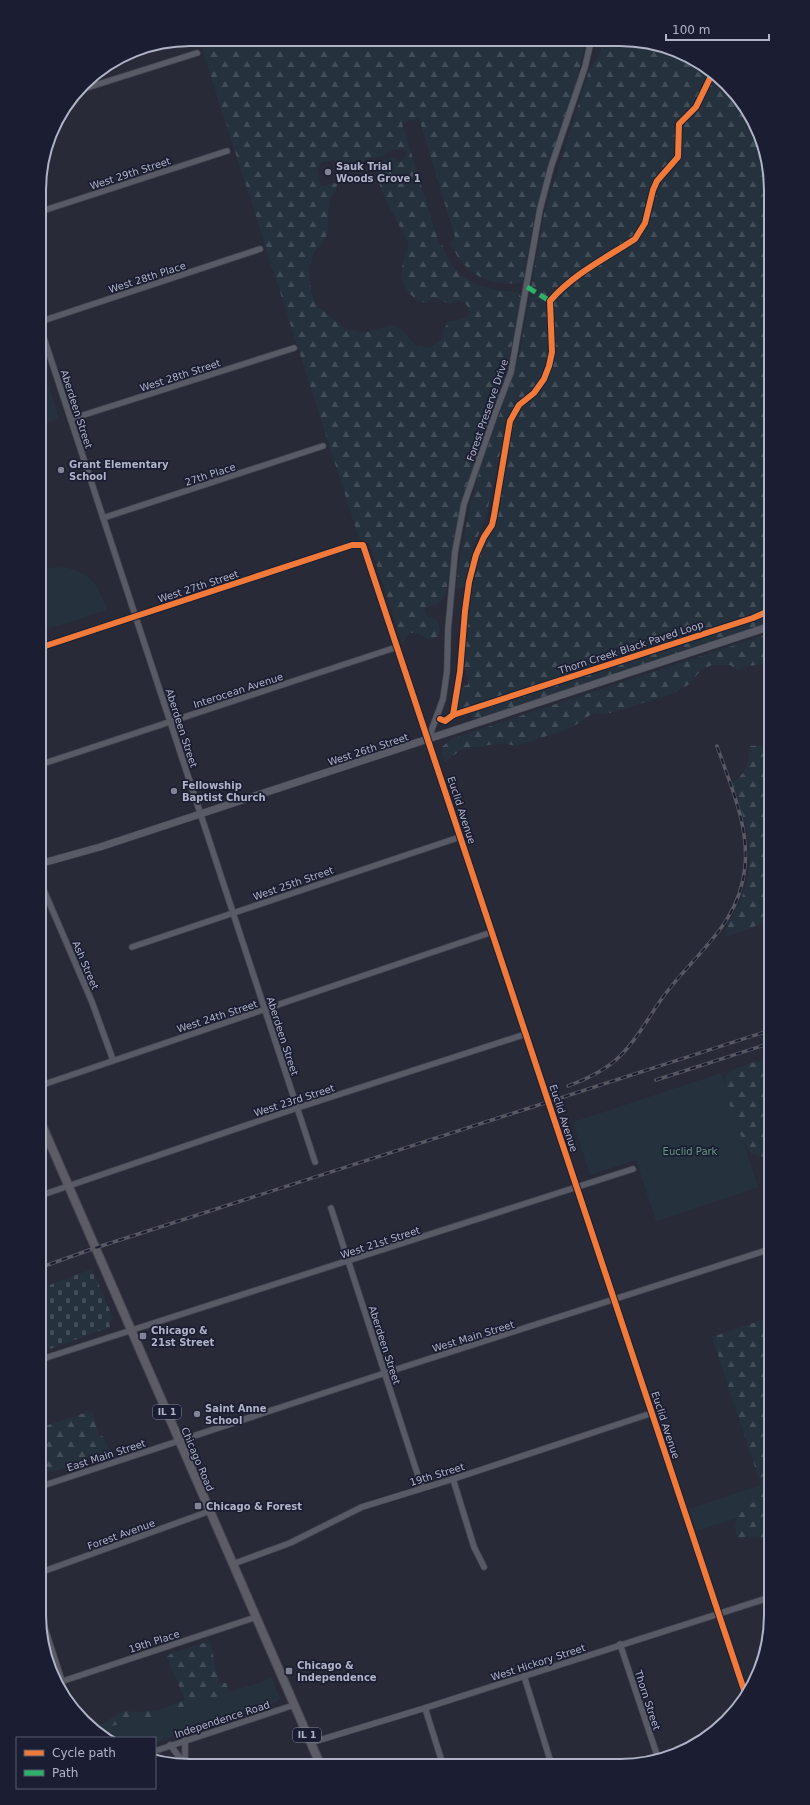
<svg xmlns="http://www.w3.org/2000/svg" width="810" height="1805" viewBox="0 0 810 1805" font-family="'DejaVu Sans',sans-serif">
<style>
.green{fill:#25323d}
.forest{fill:url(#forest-firs);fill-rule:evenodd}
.cemetery{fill:url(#cemetery-stones)}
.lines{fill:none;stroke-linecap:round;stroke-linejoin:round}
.minor-casing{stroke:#444650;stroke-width:7}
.tertiary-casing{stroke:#444650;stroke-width:8}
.primary-casing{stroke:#434551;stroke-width:10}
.minor{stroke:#585a65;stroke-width:5.5}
.tertiary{stroke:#585a65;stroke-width:7}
.primary{stroke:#5b5c66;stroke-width:8}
.rail-casing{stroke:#575862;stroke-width:3.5}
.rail{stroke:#1b1e32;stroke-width:2;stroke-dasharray:6;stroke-linecap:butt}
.quiet{stroke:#2db169;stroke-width:5;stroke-dasharray:10 5;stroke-linecap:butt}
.cycleway-casing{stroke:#1b1e32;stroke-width:8}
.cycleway{stroke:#f17a3a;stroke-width:6}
.poi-dot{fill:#818495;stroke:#1b1e32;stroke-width:1.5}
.labels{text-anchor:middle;stroke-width:3.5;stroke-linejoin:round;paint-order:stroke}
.shield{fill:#1b1e32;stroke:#84879b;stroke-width:1}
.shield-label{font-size:9px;font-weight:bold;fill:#b1b4c8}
.poi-label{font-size:10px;font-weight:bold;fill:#b1b4c8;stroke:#1b1e32;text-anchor:start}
.street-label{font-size:10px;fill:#b1b4c8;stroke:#1b1e32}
.park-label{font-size:10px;fill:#679b82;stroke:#1b1e32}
.rim{fill:none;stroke:#b1b4c8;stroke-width:2}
</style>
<defs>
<pattern id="forest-firs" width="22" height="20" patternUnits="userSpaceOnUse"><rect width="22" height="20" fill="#25323d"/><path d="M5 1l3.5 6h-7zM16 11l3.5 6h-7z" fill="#424d58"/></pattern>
<pattern id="cemetery-stones" width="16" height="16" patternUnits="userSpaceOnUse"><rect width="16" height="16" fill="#25323d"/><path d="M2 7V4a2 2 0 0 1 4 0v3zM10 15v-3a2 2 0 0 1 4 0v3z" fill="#424d58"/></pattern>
</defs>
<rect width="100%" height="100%" fill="#282a37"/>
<g class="green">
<path d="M39,357L59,418L39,426Z"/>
<path d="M65,567C93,575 97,584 107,610L50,628L43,625L39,615V572L49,568Z"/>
<path d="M721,1073L758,1187L656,1221L636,1160L590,1175L573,1122Z"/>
<path d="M771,1317V1507L696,1531L689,1509L761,1485L712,1337Z"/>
<path d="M271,1677L280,1698L277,1702L155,1743V1738H104L95,1732L126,1721L153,1717L161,1713L261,1682Z"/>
</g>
<g class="forest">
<path d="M199,39L585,41C578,89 557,133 544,180C534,212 529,246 524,279L520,283C486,286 464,273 450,243L455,237L419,118L402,123L439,243L442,244C454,282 482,290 518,292L522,298L506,373L462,501L455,530L446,595L435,606L424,607L426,616L437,620L440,631L437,637L430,640L417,633H410L402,643L371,547L368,542L359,538ZM403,149L406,152V156L400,162L392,157C386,160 378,163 377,171C375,184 402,229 409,245C406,253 402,262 402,270C400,284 412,301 426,303L434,297L449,304L457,301L464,302L469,308L468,316L458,320L449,321L443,330L441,340L430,348L416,346L401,329L391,325L364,333L346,329L316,305L311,292L309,268L314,252L324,241L328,232V210L330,199L336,191L337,184L333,183L321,187L317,168L322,162L334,160L342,170L372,157H381L390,151Z"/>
<path d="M604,42H650L687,54L720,77L751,114L766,150L771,190V622L473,721L471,714H465L458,709V702L460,687L468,685V678L464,667L471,587L482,546L493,527L498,511L507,462L508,445L502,444L485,521L474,544L466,582L463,587L456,589C461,547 469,505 482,464C494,427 510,391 520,352L544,214L589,71L599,55Z"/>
<path d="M771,633V663L748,666L738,670L730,665H712L701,670L688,685L672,694L611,713L592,714L571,728L516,746L503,743L462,749L445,762L442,752V747L451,739Z"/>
<path d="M771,745V920L726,937C725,924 737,910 742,897C758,855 746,823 732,783C747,773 748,763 750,746Z"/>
<path d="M771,1057V1158C765,1157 754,1156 750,1152C742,1144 720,1086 726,1077C731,1067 760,1061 771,1057Z"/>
<path d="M771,1317V1540L768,1541L757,1536L738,1539C729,1517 744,1511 759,1497L761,1485L712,1337Z"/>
<path d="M91,1411L93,1413L98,1434L104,1437L109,1451L107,1454L39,1476V1428Z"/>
<path d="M210,1641L219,1683H226L229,1691L211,1699L161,1713L153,1717L126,1721L96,1732L92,1730L123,1711L137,1712L158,1710L185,1700L167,1657L172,1653Z"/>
</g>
<path class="cemetery" d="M92,1269L113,1318L109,1323L110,1327L39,1353V1289Z"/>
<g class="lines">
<g class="minor-casing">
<g id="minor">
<path d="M80,90L197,53"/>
<path d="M39,212L227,151"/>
<path d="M39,322L260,249"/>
<path d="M39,323L315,1162"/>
<path d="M71,419L294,348"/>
<path d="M103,518L323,446"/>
<path d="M39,648L352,545H363L746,1696"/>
<path d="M428,740L443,699L447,671L448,630L455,552L464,504L495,414L511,372L540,209L551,167L585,67L591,41"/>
<path d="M39,765L397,647"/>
<path d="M39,879L92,1002L113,1060"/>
<path d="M132,947L460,837"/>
<path d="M39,1086L492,932"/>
<path d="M39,1196L297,1108L526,1034"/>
<path d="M331,1208L422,1488"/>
<path d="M39,1360L633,1169"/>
<path d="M453,1479L474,1547L484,1567"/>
<path d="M39,1487L385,1373L764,1251L771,1245"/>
<path d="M233,1564L290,1543L362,1507L453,1479L652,1413"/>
<path d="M39,1573L210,1511"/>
<path d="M39,1610L62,1681"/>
<path d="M620,1644L659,1761"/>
<path d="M524,1676L552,1766"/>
<path d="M57,1683L256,1617"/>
<path d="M425,1708L443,1765"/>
<path d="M185,1740V1763"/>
<path d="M310,1743L425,1708L771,1597"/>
<path d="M170,1745L184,1763"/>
<path d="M155,1751L294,1705"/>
</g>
</g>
<g class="tertiary-casing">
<path id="tertiary" d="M39,864L100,847L771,626"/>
</g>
<g class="primary-casing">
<path id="primary" d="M39,1118L320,1764"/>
</g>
<use href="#minor" class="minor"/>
<use href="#tertiary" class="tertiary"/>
<use href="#primary" class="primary"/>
<g class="rail-casing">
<g id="rail">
<path d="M656,1080L771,1043"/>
<path d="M568,1086C587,1079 606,1070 620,1056C638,1039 649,1016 663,997C695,953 740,925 745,866C749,825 730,784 717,746"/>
<path d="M39,1268L95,1248L771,1030"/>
</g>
</g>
<use href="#rail" class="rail"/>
<path class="quiet" d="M527,287L550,301"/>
<g class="cycleway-casing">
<g id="cycleway">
<path d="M39,648L352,545H363L746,1696"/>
<path d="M453,715L460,672L465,611L469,582L476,555L484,537L492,525L494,516L510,421L519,405L534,393L544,379L549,366L552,352L550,301C573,274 606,258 635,239L645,223L653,190L657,181L678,157L679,124L696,107L713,72"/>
<path d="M440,719L445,721L453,715L753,618L771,610"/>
</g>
</g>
<use href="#cycleway" class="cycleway"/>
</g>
<g class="poi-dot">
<circle cx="328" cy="172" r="4"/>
<circle cx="61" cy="470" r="4"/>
<circle cx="174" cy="791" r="4"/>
<rect x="139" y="1332" width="8" height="8" rx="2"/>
<circle cx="197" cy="1414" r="4"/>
<rect x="194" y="1502" width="8" height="8" rx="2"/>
<rect x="285" y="1667" width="8" height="8" rx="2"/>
</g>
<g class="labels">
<g class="shield">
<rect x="153" y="1405" width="28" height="14" rx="3"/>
<rect x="293" y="1728" width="28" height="14" rx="3"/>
</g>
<g class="shield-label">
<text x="167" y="1415">IL 1</text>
<text x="307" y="1738">IL 1</text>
</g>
<g class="poi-label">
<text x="336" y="170">Sauk Trial<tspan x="336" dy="12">Woods Grove 1</tspan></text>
<text x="69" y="468">Grant Elementary<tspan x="69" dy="12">School</tspan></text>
<text x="182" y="789">Fellowship<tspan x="182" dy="12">Baptist Church</tspan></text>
<text x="151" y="1334">Chicago &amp;<tspan x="151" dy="12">21st Street</tspan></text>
<text x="205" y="1412">Saint Anne<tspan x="205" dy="12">School</tspan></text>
<text x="206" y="1510">Chicago &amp; Forest</text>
<text x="297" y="1669">Chicago &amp;<tspan x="297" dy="12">Independence</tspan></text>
</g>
<g class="street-label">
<text transform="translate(130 173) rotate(-18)" y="4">West 29th Street</text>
<text transform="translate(147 277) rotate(-18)" y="4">West 28th Place</text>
<text transform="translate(180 375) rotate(-18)" y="4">West 28th Street</text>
<text transform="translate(77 409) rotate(72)" y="4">Aberdeen Street</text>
<text transform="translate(487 410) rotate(-71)" y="4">Forest Preserve Drive</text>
<text transform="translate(210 474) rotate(-18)" y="4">27th Place</text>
<text transform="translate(198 586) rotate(-18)" y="4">West 27th Street</text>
<text transform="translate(631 647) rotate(-18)" y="4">Thorn Creek Black Paved Loop</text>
<text transform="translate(238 690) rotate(-18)" y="4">Interocean Avenue</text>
<text transform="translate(182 728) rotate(72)" y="4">Aberdeen Street</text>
<text transform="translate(368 749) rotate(-18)" y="4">West 26th Street</text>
<text transform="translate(462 810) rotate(72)" y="4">Euclid Avenue</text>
<text transform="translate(293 883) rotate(-19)" y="4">West 25th Street</text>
<text transform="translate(86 965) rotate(67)" y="4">Ash Street</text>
<text transform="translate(217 1016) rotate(-18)" y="4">West 24th Street</text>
<text transform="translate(283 1036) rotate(72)" y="4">Aberdeen Street</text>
<text transform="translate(294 1100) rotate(-18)" y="4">West 23rd Street</text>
<text transform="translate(564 1118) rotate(72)" y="4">Euclid Avenue</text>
<text transform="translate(380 1242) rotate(-18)" y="4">West 21st Street</text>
<text transform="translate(473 1336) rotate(-17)" y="4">West Main Street</text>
<text transform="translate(385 1345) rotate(72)" y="4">Aberdeen Street</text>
<text transform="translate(666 1425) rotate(72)" y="4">Euclid Avenue</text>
<text transform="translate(106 1455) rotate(-18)" y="4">East Main Street</text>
<text transform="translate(198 1459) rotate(67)" y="4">Chicago Road</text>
<text transform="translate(437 1474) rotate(-17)" y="4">19th Street</text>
<text transform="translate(121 1534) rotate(-20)" y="4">Forest Avenue</text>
<text transform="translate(154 1641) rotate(-18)" y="4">19th Place</text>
<text transform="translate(538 1662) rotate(-18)" y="4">West Hickory Street</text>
<text transform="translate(648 1700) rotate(72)" y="4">Thorn Street</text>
<text transform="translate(222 1719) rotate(-18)" y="4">Independence Road</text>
</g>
<g class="park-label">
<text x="690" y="1155">Euclid Park</text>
</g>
</g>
<path d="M0 0H810V1805H0ZM190 46H620A144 144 0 0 1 764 190V1615A144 144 0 0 1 620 1759H190A144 144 0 0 1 46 1615V190A144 144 0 0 1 190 46Z" fill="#1b1e32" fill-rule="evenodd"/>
<path class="rim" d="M190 46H620A144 144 0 0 1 764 190V1615A144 144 0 0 1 620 1759H190A144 144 0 0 1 46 1615V190A144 144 0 0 1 190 46Z"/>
<rect x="16" y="1737" width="140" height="52" fill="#1b1e32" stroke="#575a6e"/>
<rect x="24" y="1750" width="20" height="6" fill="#f17a3a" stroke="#575a6e"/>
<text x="52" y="1757" font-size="12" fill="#b1b4c8">Cycle path</text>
<rect x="24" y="1770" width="20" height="6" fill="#2db169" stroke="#575a6e"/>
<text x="52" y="1777" font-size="12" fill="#b1b4c8">Path</text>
<path d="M666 34v6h103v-6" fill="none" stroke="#b1b4c8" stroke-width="2"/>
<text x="672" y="34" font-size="12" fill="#b1b4c8" stroke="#1b1e32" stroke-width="3" paint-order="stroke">100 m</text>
</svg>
